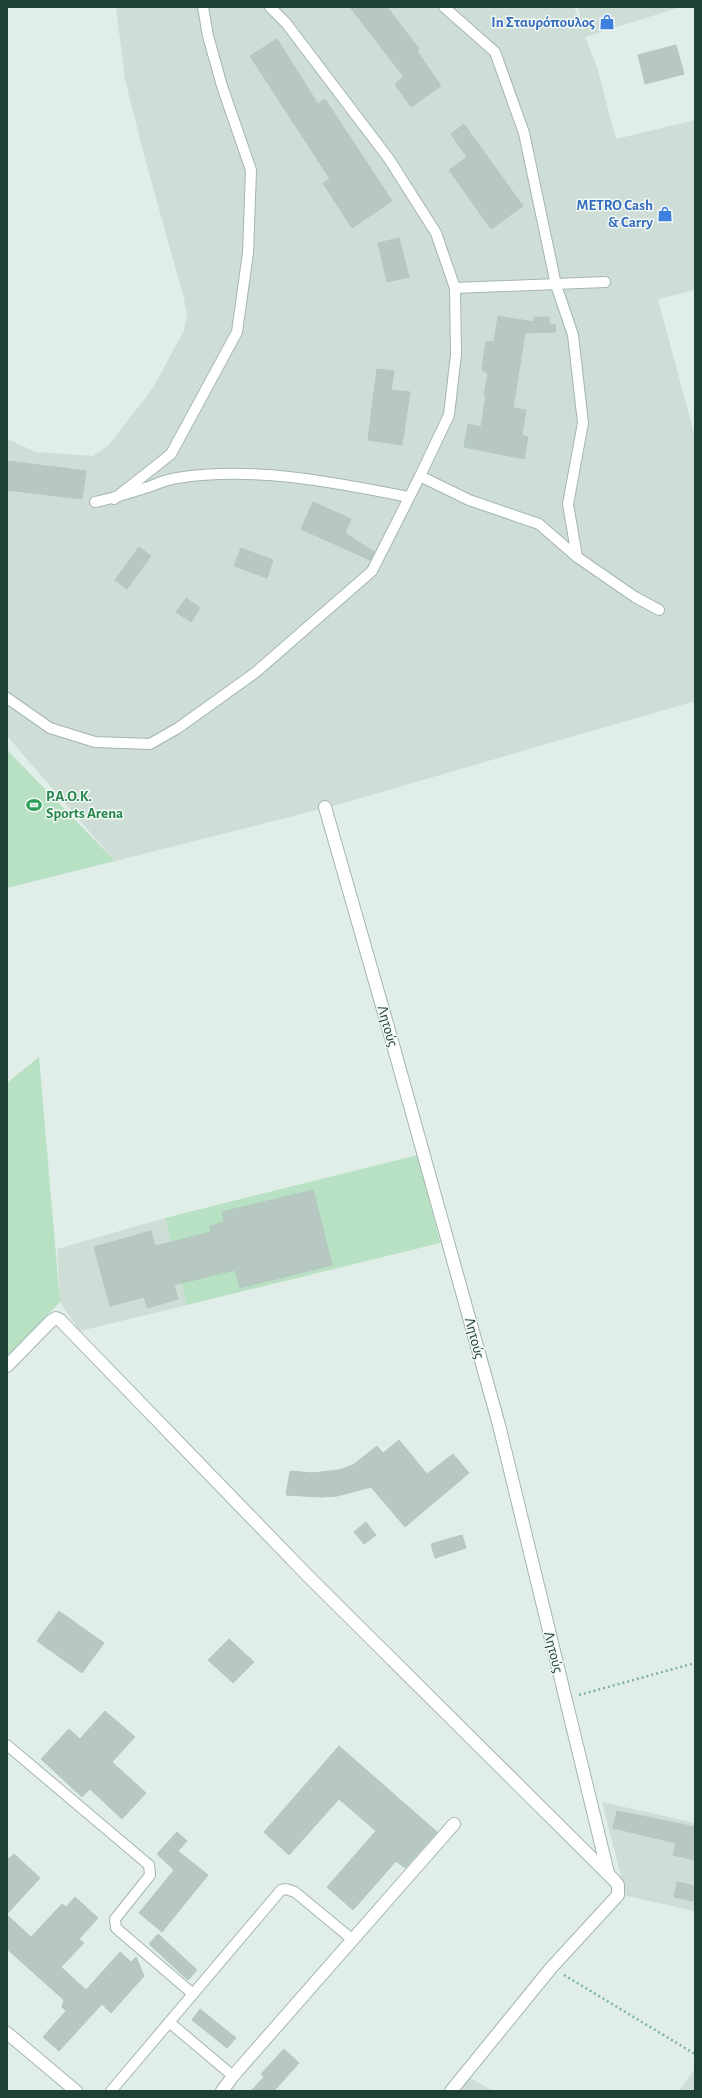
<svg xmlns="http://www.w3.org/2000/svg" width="702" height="2098" viewBox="0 0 702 2098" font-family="'Alegreya Sans',sans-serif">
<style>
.built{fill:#cfddd7}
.green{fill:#b7e1c2}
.building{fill:#b6c8c1;stroke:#b3c8bf}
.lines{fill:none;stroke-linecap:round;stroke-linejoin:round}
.lane-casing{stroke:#a3b6af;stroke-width:12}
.street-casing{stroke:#a3b6af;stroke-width:14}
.path{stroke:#7eb4a3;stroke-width:2.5;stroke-dasharray:2 3;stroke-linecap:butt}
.lane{stroke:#fff;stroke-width:10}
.street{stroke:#fff;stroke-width:12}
.labels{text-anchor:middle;stroke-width:3;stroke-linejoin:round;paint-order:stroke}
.shop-label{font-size:15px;font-weight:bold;fill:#366cbe;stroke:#f2f9f6;text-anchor:end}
.leisure-label{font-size:15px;font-weight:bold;fill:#27864d;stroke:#f2f9f6;text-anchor:start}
.street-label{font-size:15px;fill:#1f4037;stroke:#f2f9f6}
</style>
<rect width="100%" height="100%" fill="#e1ede8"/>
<g class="built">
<path d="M116,7H574L584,32L578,7H681L585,37L597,67L616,139L695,120V290L658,299L695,437V701L333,806L115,861L7,736V439L36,452L93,456L108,446L153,388L184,330L187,316L184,299L143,151L125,80Z"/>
<path d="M165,1218L187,1305L80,1331L60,1302L57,1249Z"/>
<path d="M602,1802L695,1823V1911L626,1896Z"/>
<path d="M695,2068V2091H679Z"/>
<path d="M470,2078L493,2091H459Z"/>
</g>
<g class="green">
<path d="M7,750L115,861L7,888Z"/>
<path d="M39,1057L60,1302L7,1357V1083Z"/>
<path d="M418,1155L440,1243L187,1305L165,1218Z"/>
</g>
<g class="building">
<path d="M350,7H387L419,49L417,51L441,86L411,107L395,84L404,77Z"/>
<path d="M277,39L318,104L325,99L392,201L352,228L323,183L330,179L250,56Z"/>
<path d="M676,45L684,74L645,84L638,55Z"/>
<path d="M464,124L523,206L491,229L449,170L467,157L451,134Z"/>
<path d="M399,238L409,277L387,282L378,243Z"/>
<path d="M498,316L534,322V317H549V324L556,325L555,332L525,333L513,408L526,410L522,435L528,437L524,459L464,447L468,424L481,427L486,396H484L488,374L482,370L486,341L494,342Z"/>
<path d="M377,369L394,371L391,390L410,392L402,445L368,440Z"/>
<path d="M7,461L86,471L82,499L7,490Z"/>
<path d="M313,502L351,519L345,533L374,552L370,560L301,529Z"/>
<path d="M139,547L151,556L127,589L115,580Z"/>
<path d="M241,548L273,560L267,578L234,566Z"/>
<path d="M186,598L200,608L191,622L176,612Z"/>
<path d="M313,1190L332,1265L240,1288L235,1270L174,1285L178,1299L147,1308L144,1297L110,1306L94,1247L151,1231L155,1246L211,1232L210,1226L224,1222L222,1212Z"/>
<path d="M399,1440L427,1474L453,1454L469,1473L405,1527L371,1487L337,1496L321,1497L286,1495L290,1471L312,1473L339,1470L353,1465L377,1446L383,1453Z"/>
<path d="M366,1522L376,1535L364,1544L354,1532Z"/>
<path d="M462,1535L466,1548L435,1558L431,1544Z"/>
<path d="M59,1611L104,1643L82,1673L37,1641Z"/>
<path d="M229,1639L254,1662L233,1683L208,1660Z"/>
<path d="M105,1711L135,1737L112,1762L146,1793L122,1819L90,1789L82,1797L41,1759L69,1729L80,1739Z"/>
<path d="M339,1746L437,1832L405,1868L396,1861L353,1910L327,1887L376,1831L339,1799L289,1855L264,1832Z"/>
<path d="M617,1811L695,1827V1860L673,1855L676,1843L613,1828Z"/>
<path d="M177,1832L187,1841L178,1851L208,1875L162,1932L139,1913L174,1870L157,1854Z"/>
<path d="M14,1854L40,1878L7,1914V1860Z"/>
<path d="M677,1882L695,1886L693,1901L674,1897Z"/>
<path d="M75,1897L98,1918L79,1939L84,1943L61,1967L86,1990L120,1952L131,1962L136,1957L144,1976L111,2013L102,2004L59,2051L43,2037L66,2011L62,2007L64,2000L7,1949V1915L31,1937L62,1904L66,1907Z"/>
<path d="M158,1934L197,1970L188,1980L149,1944Z"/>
<path d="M200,2009L236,2038L227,2048L192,2020Z"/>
<path d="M284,2049L299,2063L274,2091H251L264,2077L261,2074Z"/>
</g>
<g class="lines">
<g class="lane-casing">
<g id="lane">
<path d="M455,288L605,282"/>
<path d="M420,476L469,500L539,524L577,557L568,504L583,423L573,335L556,285L524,133L495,52L444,7"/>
<path d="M114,499L171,454L237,332L248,253L251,170L222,86L208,36L203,7"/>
<path d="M95,502C114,498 132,492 151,486C159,483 168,479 177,478C255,466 333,482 409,497"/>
<path d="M577,557L635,597L659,610"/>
<path d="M7,698L50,728L95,742L150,744L178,728L256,672L372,571L420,476L449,415L456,354L455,288L436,233L389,159L286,23L270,7"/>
<path d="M7,1745L149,1865L150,1875L147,1879L115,1919L116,1928L193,1994"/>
<path d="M169,2022L233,2076"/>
<path d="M111,2091L281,1890L286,1889L295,1892L353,1940"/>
</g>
</g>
<g class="street-casing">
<g id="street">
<path d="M325,807L390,1034L499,1425L608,1873"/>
<path d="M7,1366L51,1321L56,1318L60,1320L309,1577L615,1881L618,1885V1895L551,1968L451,2091"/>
<path d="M7,2033L76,2091"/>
<path d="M222,2091L233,2076L454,1824"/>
</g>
</g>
<g class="path">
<path d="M579,1695L695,1663"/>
<path d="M564,1975L695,2054"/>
</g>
<use href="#lane" class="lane"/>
<use href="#street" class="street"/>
</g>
<defs>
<g id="shop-bare" transform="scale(1.2)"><path d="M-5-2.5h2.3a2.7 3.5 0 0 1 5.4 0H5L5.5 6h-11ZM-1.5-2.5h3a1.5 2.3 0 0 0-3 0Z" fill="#3f7fe0" stroke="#f2f9f6" stroke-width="2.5" paint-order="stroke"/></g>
<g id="stadium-bare" transform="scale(1.2)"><path d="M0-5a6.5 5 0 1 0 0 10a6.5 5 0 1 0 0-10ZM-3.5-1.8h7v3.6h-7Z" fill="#2e9e5b" stroke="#f2f9f6" stroke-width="2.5" paint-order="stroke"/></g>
</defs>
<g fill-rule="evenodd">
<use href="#shop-bare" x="607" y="22"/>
<use href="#shop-bare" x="665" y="214"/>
<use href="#stadium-bare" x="34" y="805"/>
</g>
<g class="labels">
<g class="shop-label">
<text x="595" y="27">In Σταυρόπουλος</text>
<text x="653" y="210">METRO Cash<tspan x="653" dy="17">&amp; Carry</tspan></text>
</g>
<g class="leisure-label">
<text x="46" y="801">P.A.O.K.<tspan x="46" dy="17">Sports Arena</tspan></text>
</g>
<g class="street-label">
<text transform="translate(388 1026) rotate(74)" y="5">Λητούς</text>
<text transform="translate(475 1338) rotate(75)" y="5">Λητούς</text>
<text transform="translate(554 1652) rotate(76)" y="5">Λητούς</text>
</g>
</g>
<rect width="702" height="2098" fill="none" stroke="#1f4037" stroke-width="16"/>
</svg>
